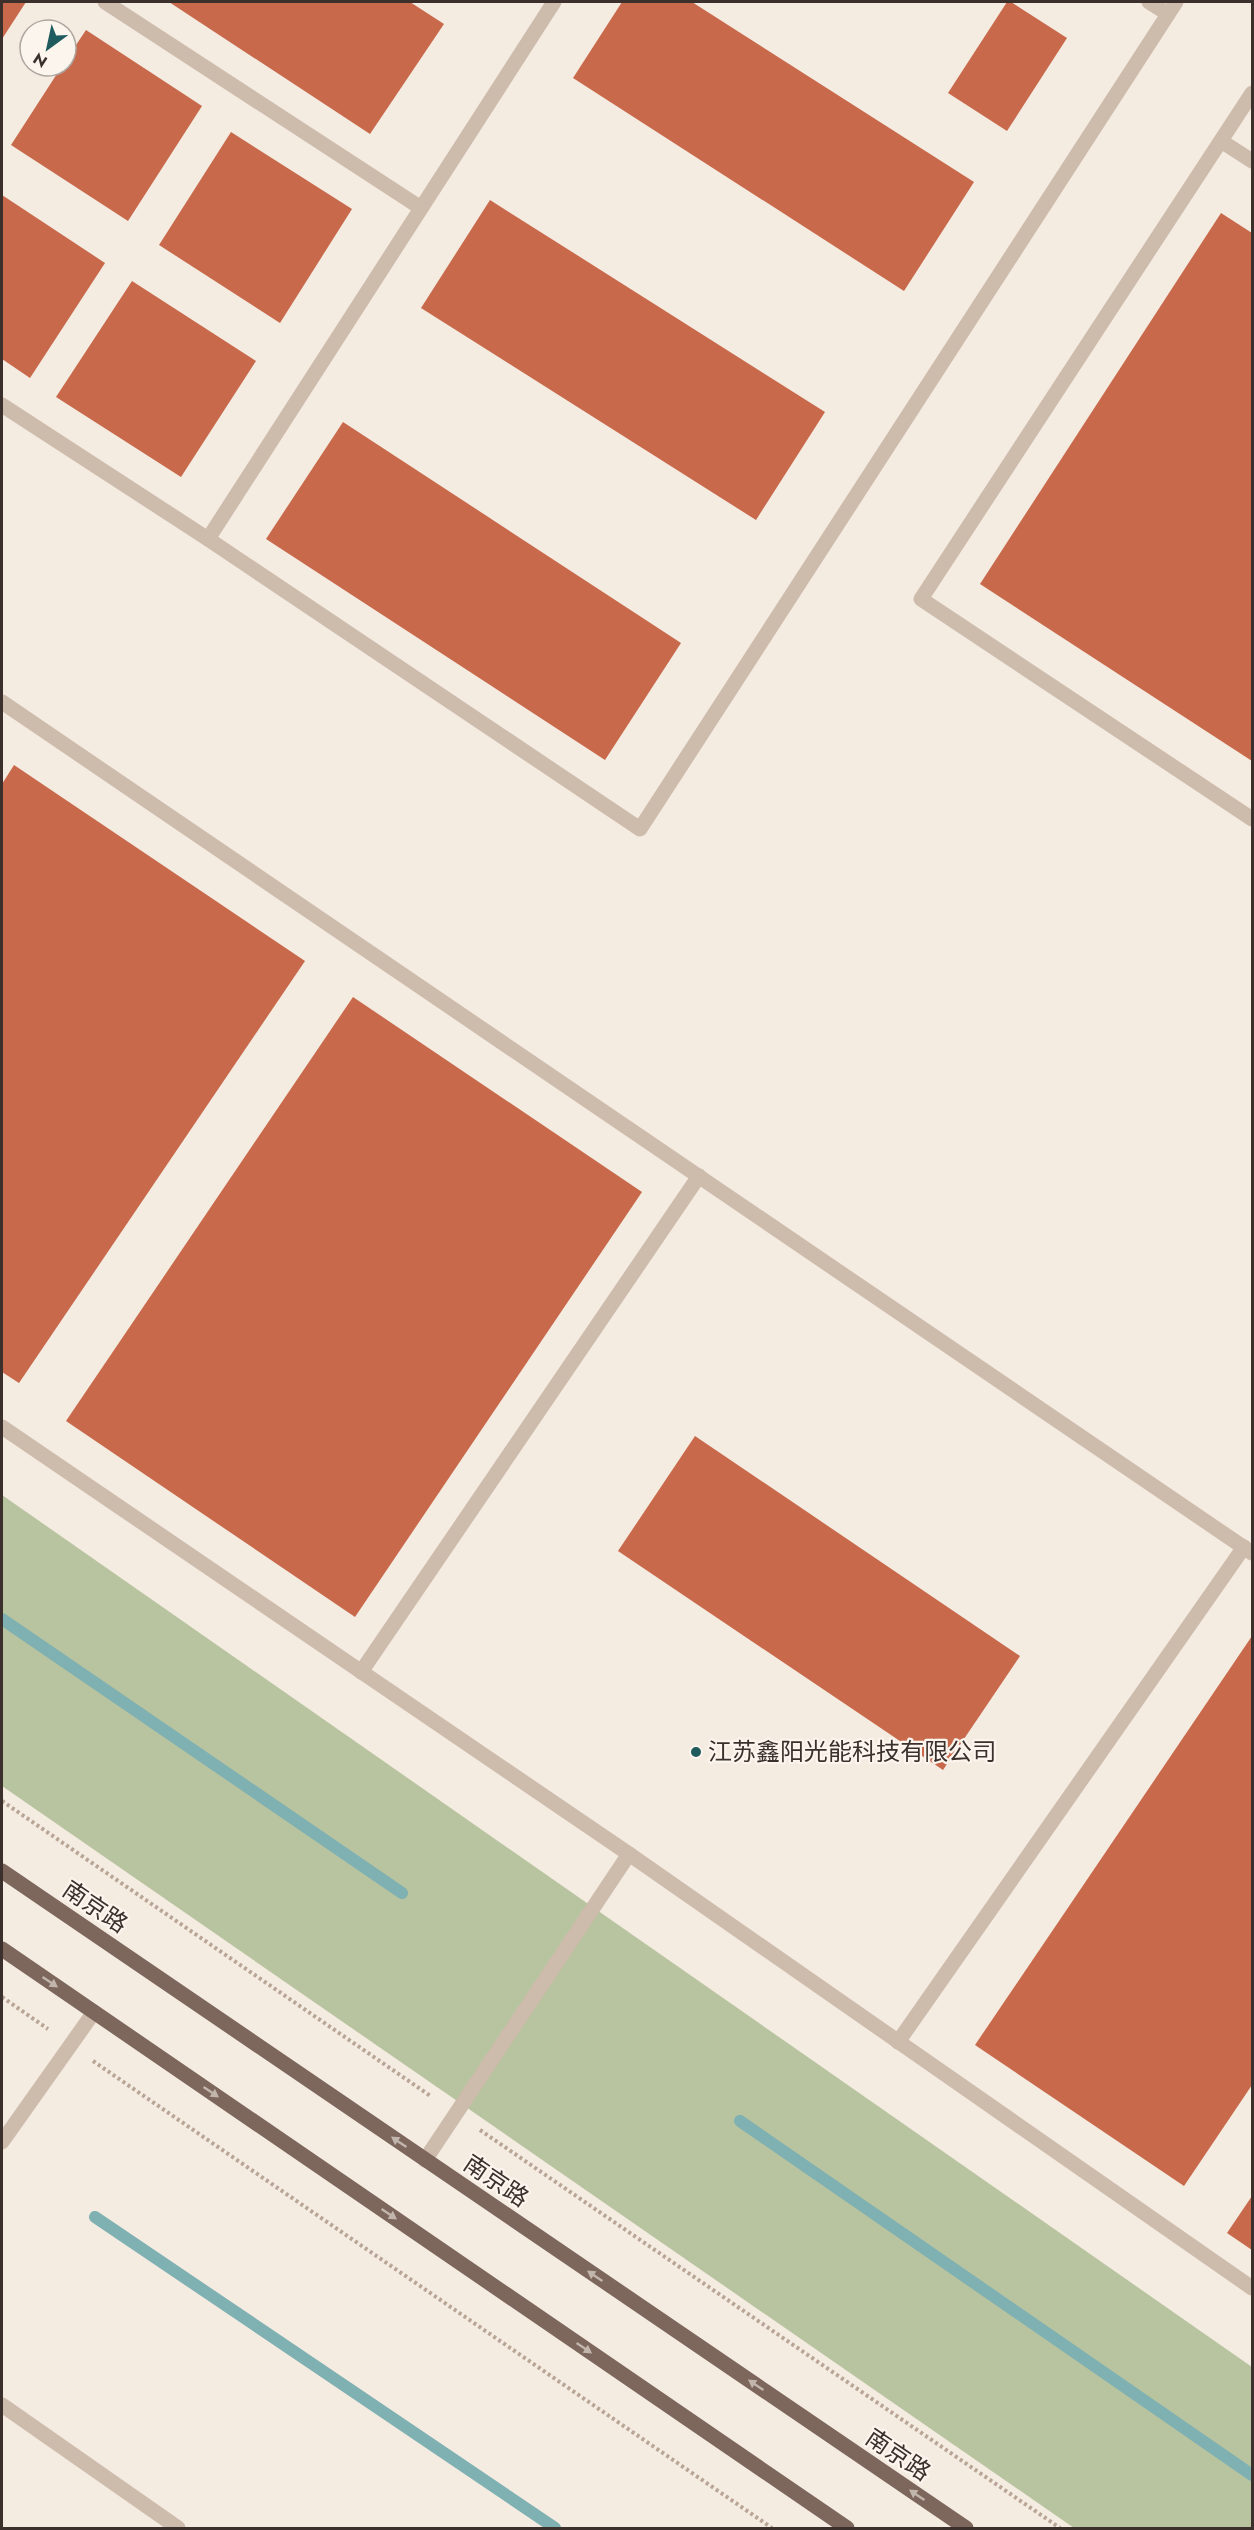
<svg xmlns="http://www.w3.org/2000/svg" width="1254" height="2530" viewBox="0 0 1254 2530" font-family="Jost,'Noto Sans SC',sans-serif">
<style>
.green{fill:#b8c4a0}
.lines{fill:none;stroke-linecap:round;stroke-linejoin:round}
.stream{stroke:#7fb0b2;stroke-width:12}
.building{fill:#c8694b}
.path{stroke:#b9a596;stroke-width:4;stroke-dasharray:3 3;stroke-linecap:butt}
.minor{stroke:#cdbbac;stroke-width:15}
.major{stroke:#7d675c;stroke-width:15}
.oneway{fill:#c2b5ac}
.poi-dot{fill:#1f5a5e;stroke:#fbf5ee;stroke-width:2}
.labels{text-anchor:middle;stroke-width:4.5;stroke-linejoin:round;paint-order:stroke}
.poi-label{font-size:24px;fill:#3b302b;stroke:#fbf5ee;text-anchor:start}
.street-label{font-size:24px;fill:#3b302b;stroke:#fbf5ee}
</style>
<rect width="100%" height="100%" fill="#f4ebe1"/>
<path class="green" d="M2,1495L1252,2367V2528H1074L2,1786Z"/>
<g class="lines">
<g class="stream">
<path d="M2,1619L402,1893"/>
<path d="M740,2121L1252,2475"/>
<path d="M95,2217L555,2528"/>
</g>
</g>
<g class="building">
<path d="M2,2H26L2,39Z"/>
<path d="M169,2H410L444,24L370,134Z"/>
<path d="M622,2H692L974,182L904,291L573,78Z"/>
<path d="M1007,2H1011L1067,38L1007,131L948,93Z"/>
<path d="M86,30L202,106L128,221L11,145L62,66H66V60Z"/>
<path d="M231,132L352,209L280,323L159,245Z"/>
<path d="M2,195L105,263L30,378L2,359Z"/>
<path d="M490,200L825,412L756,520L421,308Z"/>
<path d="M1221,213L1252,233V761L980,584Z"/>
<path d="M132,281L256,361L181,477L56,397Z"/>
<path d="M343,422L681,643L605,760L266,539Z"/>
<path d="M14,765L305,961L19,1383L2,1372V784Z"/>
<path d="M353,997L642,1192L355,1617L66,1421Z"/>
<path d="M695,1436L1020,1656L943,1770L618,1551Z"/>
<path d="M1252,1636V2085L1184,2186L975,2045Z"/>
<path d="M1252,2196V2250L1227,2233Z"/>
</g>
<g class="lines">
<g class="path">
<path d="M2,1801L432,2097"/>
<path d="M2,1997L48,2029"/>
<path d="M93,2061L772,2528"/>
<path d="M480,2130L1060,2528"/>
</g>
<g class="minor">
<path d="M105,2L421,208"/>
<path d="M1149,2L1168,14"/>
<path d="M1252,93L921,599L1252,819"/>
<path d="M1221,141L1252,161"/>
<path d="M2,405L208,539L640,829L1176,2"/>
<path d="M208,539L554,2"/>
<path d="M2,702L1252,1553"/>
<path d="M2,1427L629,1854L1252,2288"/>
<path d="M361,1672L699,1176"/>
<path d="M898,2042L1244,1547"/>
<path d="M2,2142L94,2012"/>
<path d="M425,2160L629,1854"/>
<path d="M2,2405L178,2528"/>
</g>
<g class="major">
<path d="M2,1871L966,2528"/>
<path d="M2,1949L847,2528"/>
</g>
</g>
<defs><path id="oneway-solid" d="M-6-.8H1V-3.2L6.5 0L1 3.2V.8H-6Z" transform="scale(1.5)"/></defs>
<g class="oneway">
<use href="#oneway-solid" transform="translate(50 1982) rotate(34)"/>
<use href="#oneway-solid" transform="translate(211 2092) rotate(34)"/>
<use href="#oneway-solid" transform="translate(399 2142) rotate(-146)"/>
<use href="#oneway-solid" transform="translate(389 2214) rotate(34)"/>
<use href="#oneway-solid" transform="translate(595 2276) rotate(-146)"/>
<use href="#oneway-solid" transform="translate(584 2348) rotate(34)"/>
<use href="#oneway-solid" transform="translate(756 2385) rotate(-146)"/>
<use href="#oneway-solid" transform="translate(917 2495) rotate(-146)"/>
</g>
<circle class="poi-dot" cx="696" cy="1752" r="6"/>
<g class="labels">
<g class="poi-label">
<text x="708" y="1760">江苏鑫阳光能科技有限公司</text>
</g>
<g class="street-label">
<text transform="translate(95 1907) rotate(34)" y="8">南京路</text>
<text transform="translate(496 2181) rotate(34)" y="8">南京路</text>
<text transform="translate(898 2455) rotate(34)" y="8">南京路</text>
</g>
</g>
<rect width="1254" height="2530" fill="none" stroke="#3b302b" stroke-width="6"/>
<g transform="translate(48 48) rotate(213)"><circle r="28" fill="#fbf5ee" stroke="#aea6a0" stroke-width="1.5"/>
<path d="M0-4.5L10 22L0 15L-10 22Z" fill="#1f5a5e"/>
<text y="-9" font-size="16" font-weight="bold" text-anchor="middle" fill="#3b302b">N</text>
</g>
</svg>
